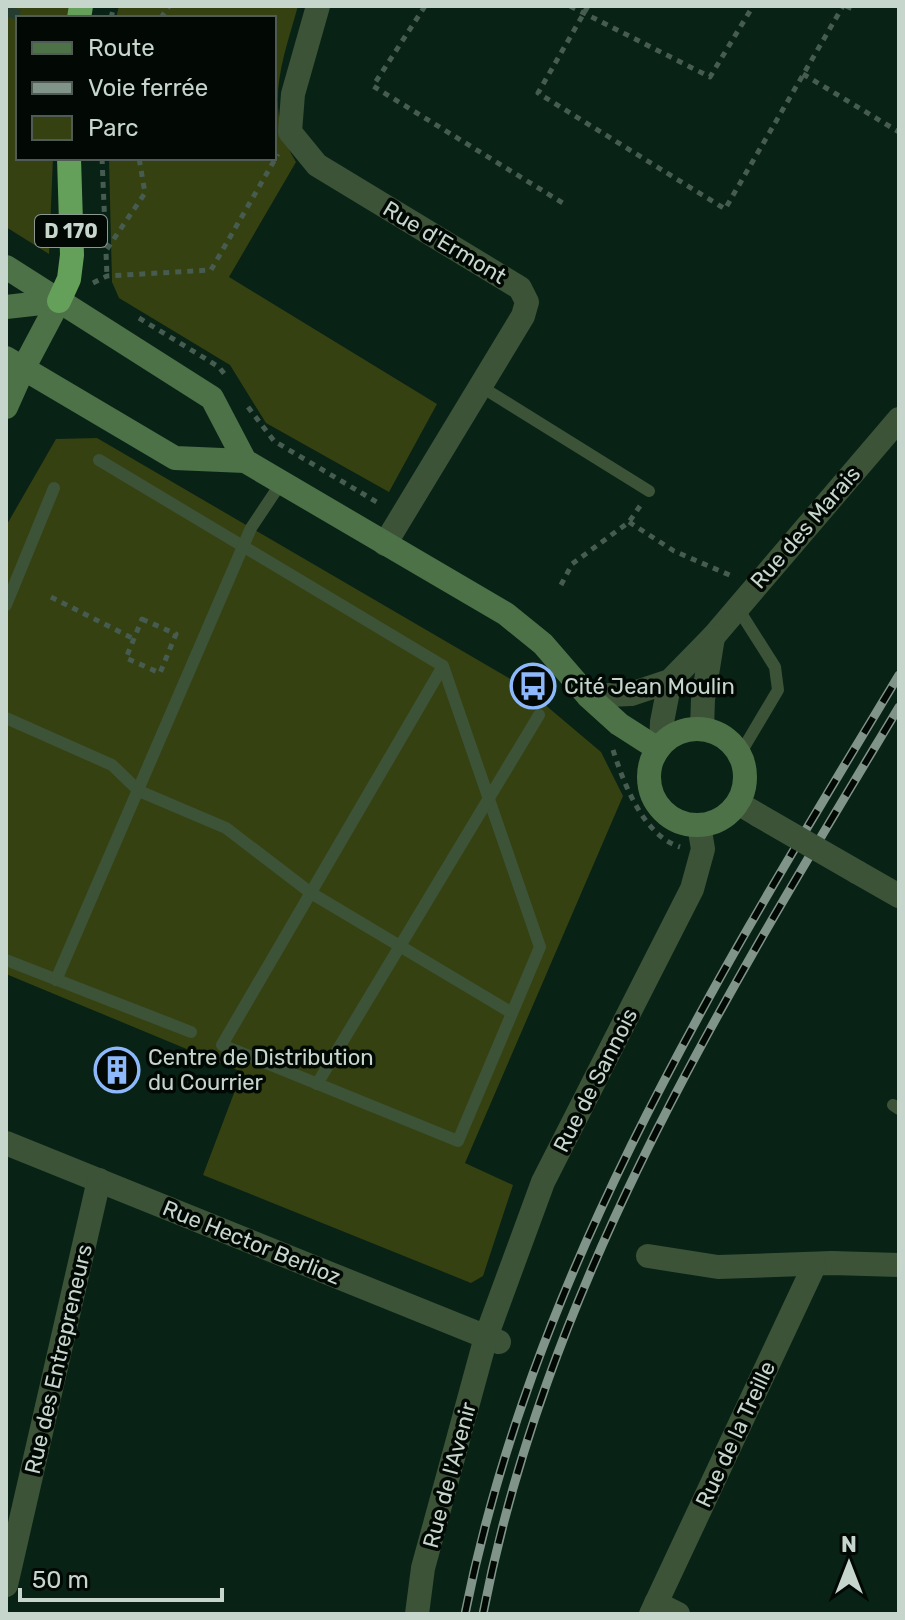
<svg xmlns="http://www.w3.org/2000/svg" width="905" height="1620" viewBox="0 0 905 1620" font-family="Rubik,sans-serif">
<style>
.green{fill:#364111}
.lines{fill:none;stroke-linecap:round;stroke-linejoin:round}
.highway-tunnel{stroke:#253d31;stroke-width:24;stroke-dasharray:24 12;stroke-linecap:butt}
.path{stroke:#465c51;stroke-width:5;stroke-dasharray:6 6;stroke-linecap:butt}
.lane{stroke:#3c5338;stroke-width:12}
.street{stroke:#3c5338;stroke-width:24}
.secondary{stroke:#4d7247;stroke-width:24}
.highway{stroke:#65a05b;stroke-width:24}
.rail-casing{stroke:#81948a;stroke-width:9}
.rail{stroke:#020905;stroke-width:6;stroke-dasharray:18;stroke-linecap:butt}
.street-bridge{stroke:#3c5338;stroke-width:24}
.labels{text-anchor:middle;stroke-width:7;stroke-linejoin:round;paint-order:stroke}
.shield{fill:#020905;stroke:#8c9891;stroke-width:2}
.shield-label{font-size:20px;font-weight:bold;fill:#c7d6cd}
.street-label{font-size:22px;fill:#c7d6cd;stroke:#020905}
.poi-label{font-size:22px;fill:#c7d6cd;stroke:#020905;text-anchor:start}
</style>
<rect width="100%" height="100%" fill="#082216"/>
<g class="green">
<path d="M6,6H71L68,18H18V158H53L49,254L6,227Z"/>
<path d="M119,6H298C282,63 263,108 296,162L229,277L437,404L389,492L266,423L230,365L119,298L112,282L109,158H274V18H116Z"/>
<path d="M97,438L524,687L601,752L623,796L465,1163L513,1185L483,1276L471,1283L203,1175L242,1072L6,974V526L56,439Z"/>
</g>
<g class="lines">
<path class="highway-tunnel" d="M6,16L10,6"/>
<g class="path">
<path d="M425,6L373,86L566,205"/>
<path d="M570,6L710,77L753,6"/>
<path d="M588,6L538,93L725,209L843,6"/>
<path d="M846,6L853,9L855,6"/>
<path d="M111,18L114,6"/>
<path d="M161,18L169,6"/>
<path d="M803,74L899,132"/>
<path d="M102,158L107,276"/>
<path d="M107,249L145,193L139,158"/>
<path d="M93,283L107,276L211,270L278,154"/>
<path d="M139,318L219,367L226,376"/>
<path d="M248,407L274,441L380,504"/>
<path d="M629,522L674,551L734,577"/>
<path d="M561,585L572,564L629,522L640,506"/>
<path d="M51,597L134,639"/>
<path d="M142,619L176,634L160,673L126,658Z"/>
<path d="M613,750C624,784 643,835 680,847"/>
</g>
<g class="lane">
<path d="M480,386L649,491"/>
<path d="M99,460L443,666L540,947L458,1141L222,1045L443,666"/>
<path d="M6,605L54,488"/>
<path d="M737,607L775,667L778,690L740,754"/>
<path d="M6,718L112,765L139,791L226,828L311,893L512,1013"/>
<path d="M6,960L191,1032"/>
<path d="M56,980L251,528L281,483"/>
<path d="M317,1084L539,715"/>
<path d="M893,1105L899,1109"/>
</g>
<g class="street">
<path d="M318,6L293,94L290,132L317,165L520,288L527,302L523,316L385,544"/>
<path d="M588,696L631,694L670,681L713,637L899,419"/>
<path d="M702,729L703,699L713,637"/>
<path d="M661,745L662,722L670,681"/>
<path d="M738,803L758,815"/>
<path d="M857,872L899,896"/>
<path d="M6,1143L499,1342"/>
<path d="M648,1256L718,1267L832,1263L899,1265"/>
<path d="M6,1585L99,1180"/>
<path d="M656,1603L678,1614"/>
<path d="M417,1614L423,1568L486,1337L543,1182L692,889L703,849L699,825"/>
<path d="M651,1614L815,1264"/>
</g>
<g class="secondary">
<path d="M6,267L212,398L245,461"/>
<path d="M6,307L59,301"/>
<path d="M6,358L175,458L245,461L506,614L543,644L588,696L619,724L658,749"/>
<path d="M6,407L23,369L59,301"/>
<circle cx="697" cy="777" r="48"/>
</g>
<g class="highway">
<path d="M79,18L81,6"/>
<path d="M59,301L69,279L72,255L69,158"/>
</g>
<g class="rail-casing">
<g id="rail">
<path d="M465,1614C533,1271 721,970 899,675"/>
<path d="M483,1614C547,1281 727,993 899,707"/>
</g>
</g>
<use href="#rail" class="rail"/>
<path class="street-bridge" d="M758,815L857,872"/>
</g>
<defs>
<g id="bus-ring" transform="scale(2.3)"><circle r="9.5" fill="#020905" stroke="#8db9fc" stroke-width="1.5"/><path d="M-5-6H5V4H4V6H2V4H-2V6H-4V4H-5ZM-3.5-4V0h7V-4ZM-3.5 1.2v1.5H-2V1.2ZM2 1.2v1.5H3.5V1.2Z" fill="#8db9fc"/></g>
<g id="building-ring" transform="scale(2.3)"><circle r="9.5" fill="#020905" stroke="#8db9fc" stroke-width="1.5"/><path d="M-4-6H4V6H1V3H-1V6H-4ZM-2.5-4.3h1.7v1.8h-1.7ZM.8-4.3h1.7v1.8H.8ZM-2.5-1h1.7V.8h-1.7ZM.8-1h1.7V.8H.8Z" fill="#8db9fc"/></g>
</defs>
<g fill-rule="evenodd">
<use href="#bus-ring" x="533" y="686"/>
<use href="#building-ring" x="117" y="1070"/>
</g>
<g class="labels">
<rect class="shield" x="35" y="215" width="72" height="32" rx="6"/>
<g class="shield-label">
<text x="71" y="238">D 170</text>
</g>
<g class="street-label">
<text transform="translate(445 242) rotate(31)" y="8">Rue d'Ermont</text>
<text transform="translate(805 527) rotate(-49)" y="8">Rue des Marais</text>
<text transform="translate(595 1080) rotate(-63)" y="8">Rue de Sannois</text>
<text transform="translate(252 1242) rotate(22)" y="8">Rue Hector Berlioz</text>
<text transform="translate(58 1359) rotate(-77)" y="8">Rue des Entrepreneurs</text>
<text transform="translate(735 1434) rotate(-65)" y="8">Rue de la Treille</text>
<text transform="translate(449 1475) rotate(-75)" y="8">Rue de l'Avenir</text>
</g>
<g class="poi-label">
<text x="564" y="694">Cité Jean Moulin</text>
<text x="148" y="1065">Centre de Distribution<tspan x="148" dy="25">du Courrier</tspan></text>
</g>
</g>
<rect width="905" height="1620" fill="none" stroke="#c7d6cd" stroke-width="16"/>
<rect x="16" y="16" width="260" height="144" fill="#020905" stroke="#515b55" stroke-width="2"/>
<rect x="32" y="42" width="40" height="12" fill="#4d7247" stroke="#515b55" stroke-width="2"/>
<text x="88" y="56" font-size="24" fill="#c7d6cd">Route</text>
<rect x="32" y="82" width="40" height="12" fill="#81948a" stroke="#515b55" stroke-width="2"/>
<text x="88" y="96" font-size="24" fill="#c7d6cd">Voie ferrée</text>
<rect x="32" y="116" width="40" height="24" fill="#364111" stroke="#515b55" stroke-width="2"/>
<text x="88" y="136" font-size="24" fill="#c7d6cd">Parc</text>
<g transform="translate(849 1564)" stroke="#020905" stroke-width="6" paint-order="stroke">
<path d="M0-6L14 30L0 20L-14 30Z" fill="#c7d6cd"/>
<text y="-12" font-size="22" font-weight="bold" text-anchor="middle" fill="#c7d6cd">N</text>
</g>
<path d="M20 1588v12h202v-12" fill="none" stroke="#c7d6cd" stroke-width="4"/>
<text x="32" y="1588" font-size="24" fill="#c7d6cd" stroke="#020905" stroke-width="6" paint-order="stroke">50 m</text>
</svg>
